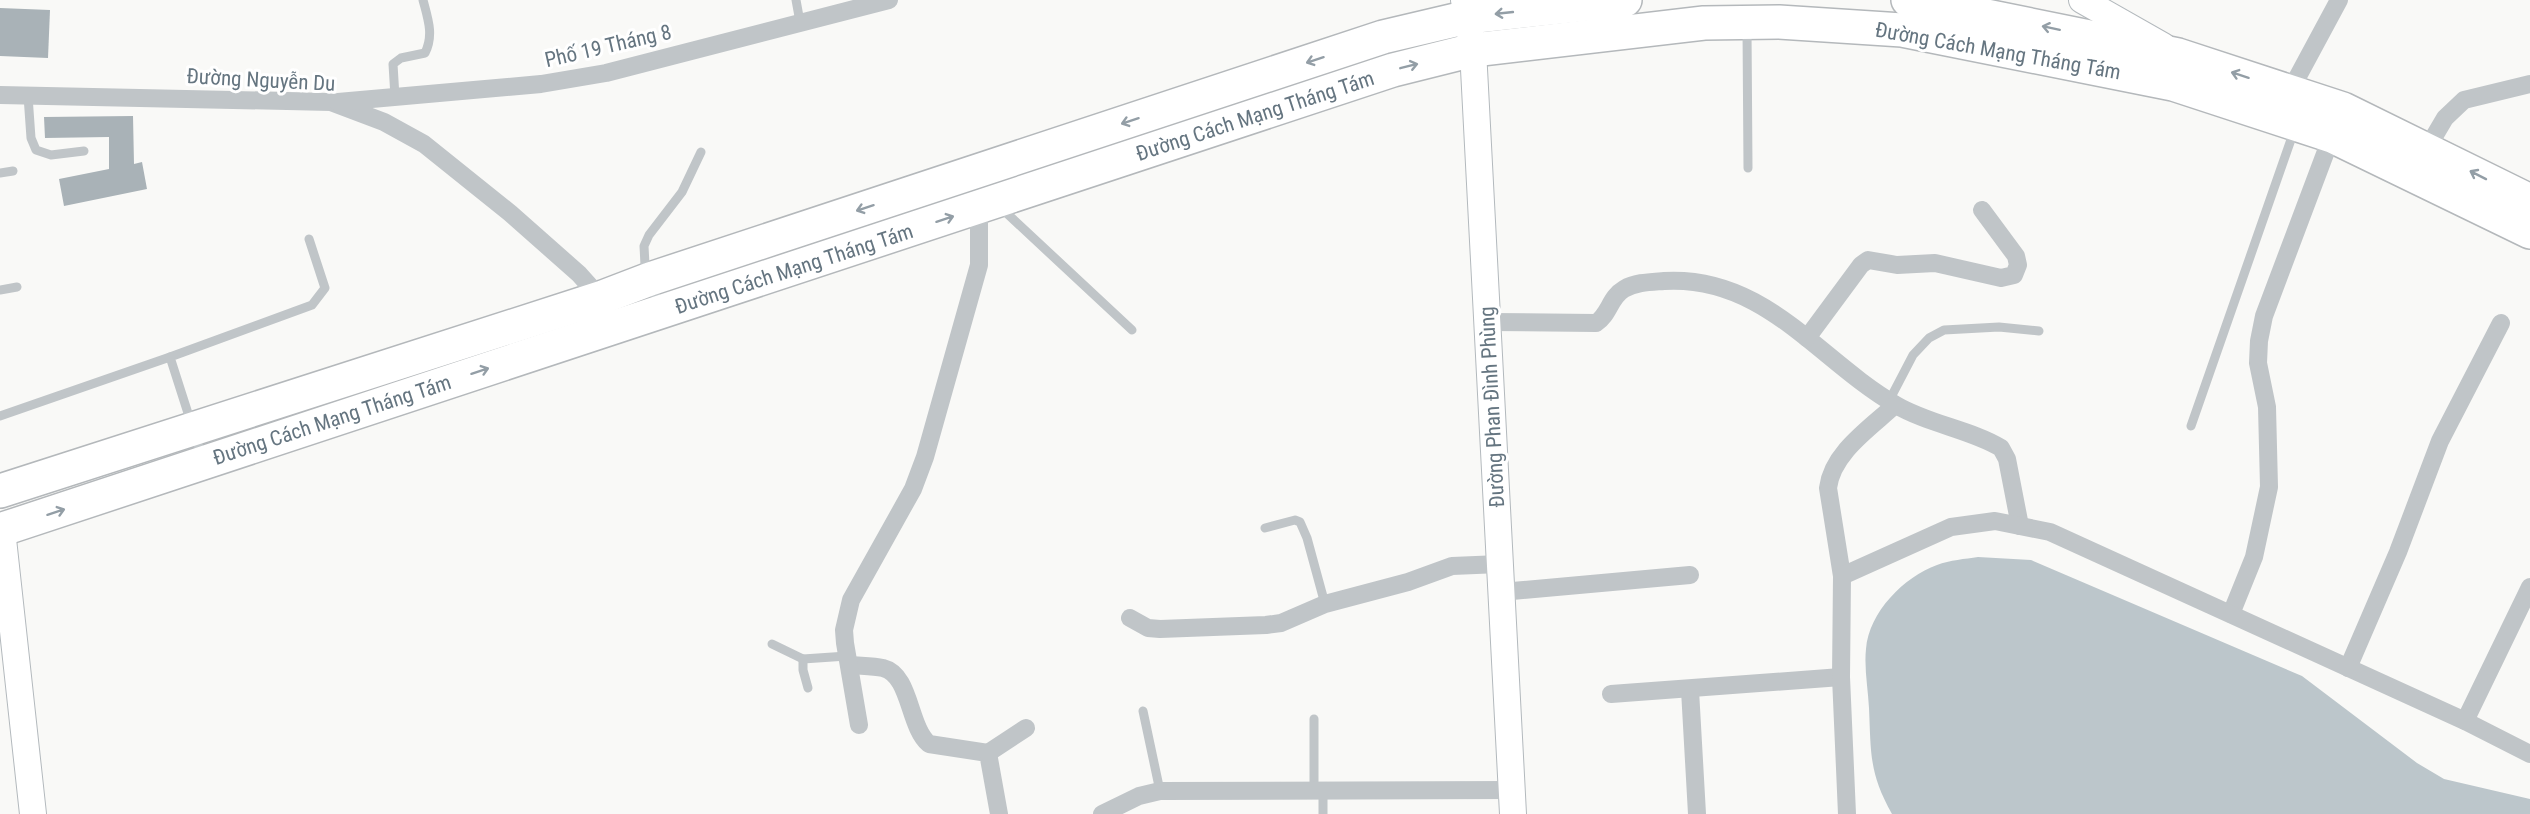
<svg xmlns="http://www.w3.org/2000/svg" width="2530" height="814" viewBox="0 0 2530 814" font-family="'Roboto Condensed',sans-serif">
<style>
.water{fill:#bcc6cb}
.building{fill:#a9b2b7}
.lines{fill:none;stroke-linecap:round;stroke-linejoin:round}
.secondary-casing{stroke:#b3b9bd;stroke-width:28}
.highway-casing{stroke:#b4b8bb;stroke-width:36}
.lane{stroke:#c0c5c8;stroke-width:9}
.street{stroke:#c0c5c8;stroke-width:18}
.secondary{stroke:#fff;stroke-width:26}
.highway{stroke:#fff;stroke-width:33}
.oneway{stroke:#939ea6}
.labels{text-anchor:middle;stroke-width:6;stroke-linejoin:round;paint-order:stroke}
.street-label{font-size:21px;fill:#657580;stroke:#fff}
</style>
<rect width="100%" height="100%" fill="#f9f9f7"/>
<path class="water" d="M1978,557L2031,560L2302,676L2417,763L2444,779L2530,799V814H1892C1869,773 1871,753 1869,708C1868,689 1864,668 1866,649C1869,612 1904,577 1937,565C1950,560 1965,559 1978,557Z"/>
<g class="building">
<path d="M0,8L50,10L48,58L0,56Z"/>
<path d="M133,116L134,164L142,162L147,189L64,206L59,179L109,169V137L45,138L44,117Z"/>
</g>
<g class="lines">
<g class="secondary-casing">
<g id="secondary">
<path d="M1464,0L1473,50L1476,107L1513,814"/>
<path d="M2082,0L2163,46"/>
<path d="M2,530L33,814"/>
</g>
</g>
<g class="highway-casing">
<g id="highway">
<path d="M1908,0L2178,55L2343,109L2530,201"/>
<path d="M0,491L603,297L650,279L1383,37L1468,17L1625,0"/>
<path d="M0,530L1393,70L1473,50L1704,23L1779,22L1902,30L2173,84L2332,136L2530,232"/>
</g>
</g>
<g class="lane">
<path d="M796,0L800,22"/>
<path d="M1747,29L1748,168"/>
<path d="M28,96L31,138L36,150L51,155L84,151"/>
<path d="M395,97L393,64L401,58L425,53C434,35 428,19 423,0"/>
<path d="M0,173L13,171"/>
<path d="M1000,207L1132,330"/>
<path d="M0,290L17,287"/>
<path d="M660,308L645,265L644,246L649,235L682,192L701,152"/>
<path d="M1889,401L1913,355L1929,338L1944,330L1999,327L2039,331"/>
<path d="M0,416L170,357"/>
<path d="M2191,426L2294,131"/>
<path d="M202,457L170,357L312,305L325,288L309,239"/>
<path d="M1265,528L1295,520L1300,522L1307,538L1325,604"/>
<path d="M772,644L803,659L847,656"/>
<path d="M803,659V670L808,688"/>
<path d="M1143,711L1160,791"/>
<path d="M1314,719V792"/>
<path d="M1323,814V792"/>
</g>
<g class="street">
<path d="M2290,91L2339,0"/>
<path d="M0,95L331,102L384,122L424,144L510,213L579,274L605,303"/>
<path d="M338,102L541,84L606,73L889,0"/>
<path d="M2422,157L2445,118L2464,100L2530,84"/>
<path d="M1488,322L1596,323C1609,315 1610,297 1624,289C1636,282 1651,282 1664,281C1765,275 1818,360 1896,405C1928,424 1972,430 2001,448L2007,459L2020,526"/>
<path d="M1807,338L1861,265L1868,260L1897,265L1935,263L2001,278L2014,275L2018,265L2016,256L1982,210"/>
<path d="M1842,576L1828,488C1832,453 1870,428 1895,405"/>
<path d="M1501,592L1690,575"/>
<path d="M2231,614L2254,557L2269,487L2267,407L2258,363L2259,341L2264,316L2334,130"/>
<path d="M1130,618L1148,628L1160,629L1266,625L1281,623L1325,604L1408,582L1452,566L1500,564"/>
<path d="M850,665C860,666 873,666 883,668C911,675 908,726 929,744L988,753L999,814"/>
<path d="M2348,668L2398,552L2440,441L2501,323"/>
<path d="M1690,690L1697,814"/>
<path d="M1611,694L1841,677"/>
<path d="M2465,721L2530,587"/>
<path d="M859,725L845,643L844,630L851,600L913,489L925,457L979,265V207"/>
<path d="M988,753L1026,728"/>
<path d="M1102,814L1139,796L1160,791L1512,790"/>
<path d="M1847,814L1841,677L1842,576L1951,527L1995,521L2050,532L2465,721L2530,754"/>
</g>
<use href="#secondary" class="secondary"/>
<use href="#highway" class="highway"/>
</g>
<defs><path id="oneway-shaft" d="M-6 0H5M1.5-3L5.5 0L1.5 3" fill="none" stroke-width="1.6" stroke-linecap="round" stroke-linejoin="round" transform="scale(1.5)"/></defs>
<g class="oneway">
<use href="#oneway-shaft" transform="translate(1504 13) rotate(174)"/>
<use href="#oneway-shaft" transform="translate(2051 28) rotate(-168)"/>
<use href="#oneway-shaft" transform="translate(1315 60) rotate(162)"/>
<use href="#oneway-shaft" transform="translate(1409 66) rotate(-14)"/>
<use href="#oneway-shaft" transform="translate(2240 75) rotate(-162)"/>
<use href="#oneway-shaft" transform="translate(1130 121) rotate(162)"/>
<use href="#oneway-shaft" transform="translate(2478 175) rotate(-153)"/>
<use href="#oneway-shaft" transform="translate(865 208) rotate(162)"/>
<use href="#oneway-shaft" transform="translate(945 219) rotate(-18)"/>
<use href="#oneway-shaft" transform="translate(480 371) rotate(-18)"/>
<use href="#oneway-shaft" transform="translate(56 512) rotate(-18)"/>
</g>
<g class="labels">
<g class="street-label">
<text transform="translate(608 46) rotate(-13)" y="7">Phố 19 Tháng 8</text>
<text transform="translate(1998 51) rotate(10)" y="7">Đường Cách Mạng Tháng Tám</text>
<text transform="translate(261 80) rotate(3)" y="7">Đường Nguyễn Du</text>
<text transform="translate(1255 116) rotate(-18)" y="7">Đường Cách Mạng Tháng Tám</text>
<text transform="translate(794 269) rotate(-18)" y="7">Đường Cách Mạng Tháng Tám</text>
<text transform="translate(1492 407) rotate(-93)" y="7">Đường Phan Đình Phùng</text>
<text transform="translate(332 420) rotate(-18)" y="7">Đường Cách Mạng Tháng Tám</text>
</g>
</g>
</svg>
